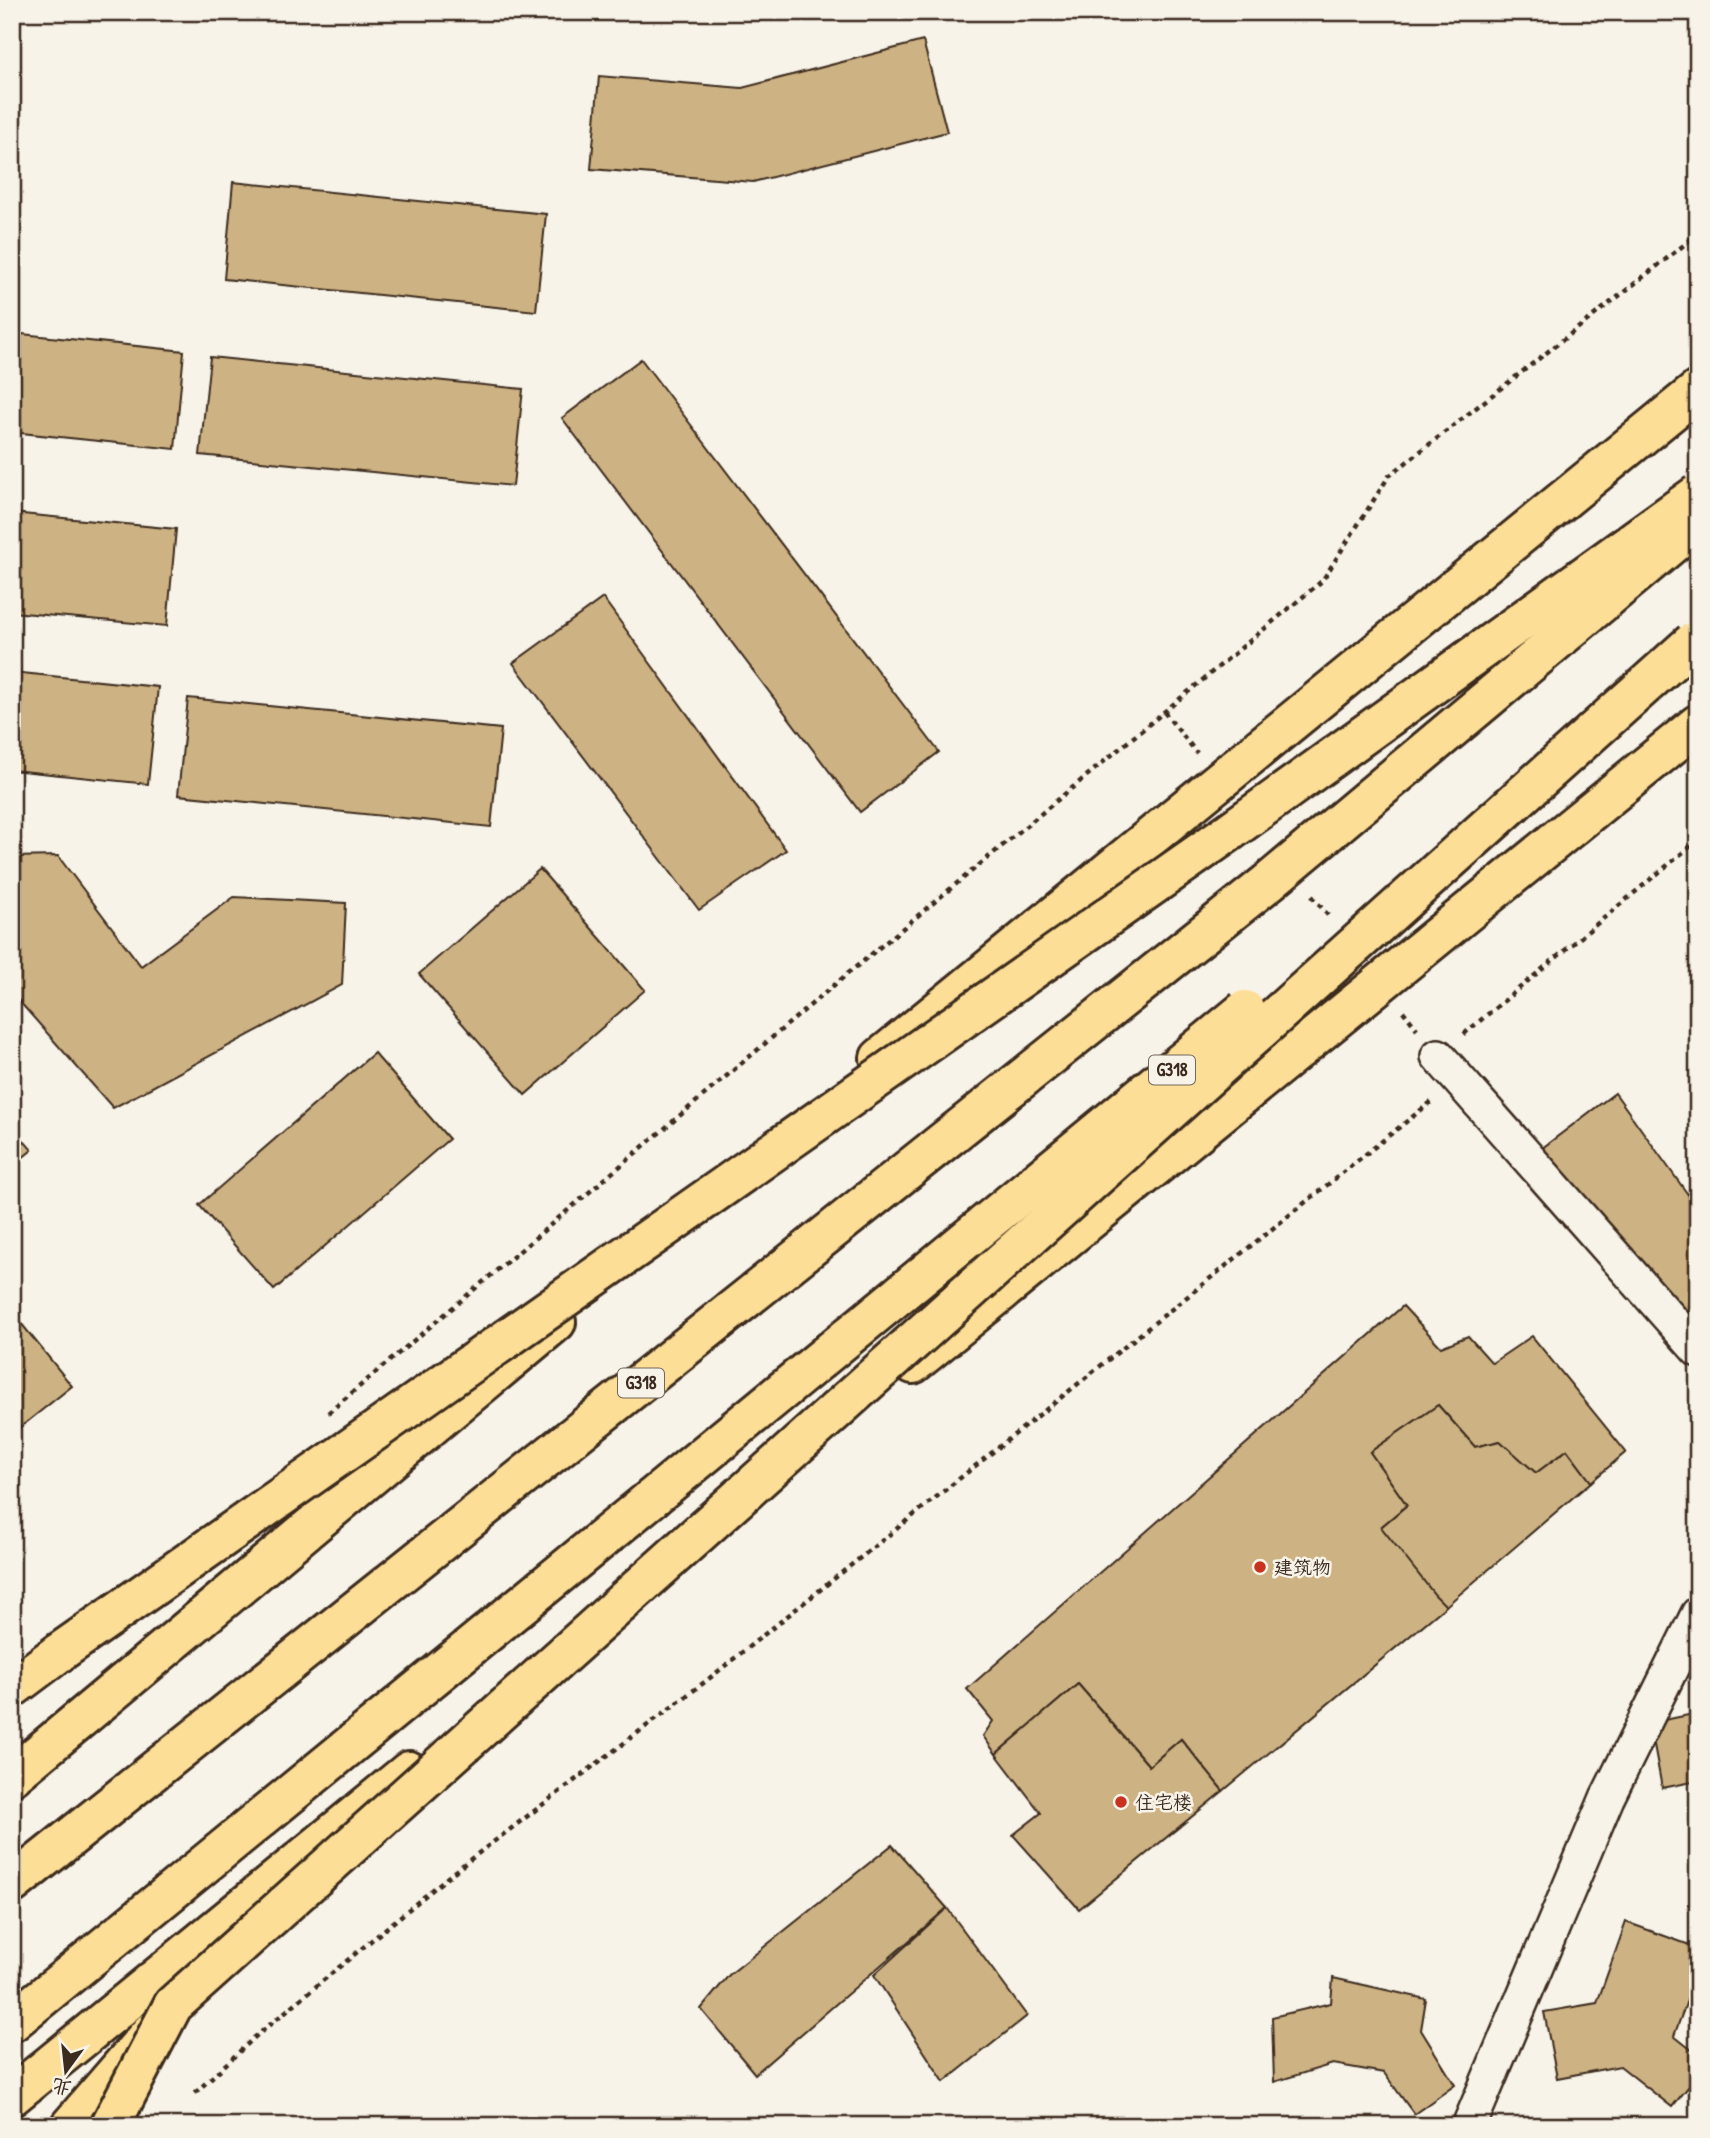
<svg xmlns="http://www.w3.org/2000/svg" width="1710" height="2138" viewBox="0 0 1710 2138" font-family="'Patrick Hand','LXGW WenKai TC',sans-serif">
<style>
.building{fill:#cdb283;stroke:#3b2a1e;stroke-width:2}
.lines{fill:none;stroke-linecap:round;stroke-linejoin:round}
.minor-casing{stroke:#3b2a1e;stroke-width:38}
.primary-casing{stroke:#3b2a1e;stroke-width:44}
.trunk-casing{stroke:#3b2a1e;stroke-width:44}
.path{stroke:#3b2a1e;stroke-width:4.5;stroke-dasharray:5 5;stroke-linecap:butt}
.minor{stroke:#f7f3e8;stroke-width:33}
.primary{stroke:#fdde96;stroke-width:38}
.trunk{stroke:#fdde96;stroke-width:38}
.trunk-bridge-casing{stroke:#3b2a1e;stroke-width:44;stroke-linecap:butt}
.trunk-bridge{stroke:#fdde96;stroke-width:38}
.poi-dot{fill:#c8321e;stroke:#f7f3e8;stroke-width:2.5}
.labels{text-anchor:middle;stroke-width:5;stroke-linejoin:round;paint-order:stroke}
.shield{fill:#f7f3e8;stroke:#73665b;stroke-width:2}
.shield-label{font-size:18px;font-weight:bold;fill:#3b2a1e}
.poi-label{font-size:19px;fill:#3b2a1e;stroke:#f7f3e8;text-anchor:start}
</style>
<rect width="100%" height="100%" fill="#f7f3e8"/>
<filter id="ink" filterUnits="userSpaceOnUse"><feTurbulence type="fractalNoise" baseFrequency=".0143" numOctaves="2"/><feDisplacementMap in="SourceGraphic" scale="14" xChannelSelector="R" yChannelSelector="G"/><feConvolveMatrix kernelMatrix="1 2 1 2 8 2 1 2 1" color-interpolation-filters="sRGB"/></filter>
<g filter="url(#ink)">
<g class="building">
<path d="M923,41L947,132L753,182L591,169L599,76L742,88Z"/>
<path d="M233,182L546,214L536,311L224,279Z"/>
<path d="M12,333L184,351L175,449L12,432Z"/>
<path d="M210,357L523,389L513,486L200,455Z"/>
<path d="M641,359L939,752L860,812L562,418Z"/>
<path d="M12,513L176,529L167,626L12,612Z"/>
<path d="M603,598L786,850L699,910L513,663Z"/>
<path d="M12,672L158,687L148,784L12,770Z"/>
<path d="M188,698L501,729L491,827L178,795Z"/>
<path d="M58,856L141,966L234,897L346,903L342,985L113,1108L12,993V857Z"/>
<path d="M540,869L645,990L525,1095L419,974Z"/>
<path d="M374,1053L449,1139L274,1290L199,1205Z"/>
<path d="M1615,1093L1689,1196L1698,1190V1304L1682,1316L1541,1149Z"/>
<path d="M12,1127L32,1150L12,1166Z"/>
<path d="M1403,1306L1441,1347L1468,1336L1492,1363L1532,1336L1626,1452L1591,1482L1567,1450L1536,1473L1500,1441L1475,1447L1438,1405L1370,1452L1407,1505L1381,1527L1446,1606L1223,1791L1181,1739L1149,1766L1078,1684L996,1754L983,1736L993,1721L967,1689Z"/>
<path d="M12,1312L72,1386L12,1434Z"/>
<path d="M1438,1405L1475,1447L1500,1441L1536,1473L1567,1450L1591,1482L1446,1606L1435,1595L1381,1527L1407,1505L1370,1452Z"/>
<path d="M1078,1684L1149,1766L1181,1739L1223,1791L1079,1909L1013,1835L1041,1813L996,1754Z"/>
<path d="M1698,1713V1781L1662,1788L1650,1723Z"/>
<path d="M892,1845L947,1908L755,2074L701,2009L729,1975Z"/>
<path d="M947,1908L1027,2016L944,2082L874,1975Z"/>
<path d="M1626,1922L1698,1948V1971L1674,2036L1698,2055V2075L1672,2107L1620,2066L1557,2078L1544,2012L1597,2003Z"/>
<path d="M1333,1978L1426,1999L1421,2030L1455,2085L1414,2114L1384,2073L1333,2064L1274,2082L1272,2017L1331,2003Z"/>
</g>
<g class="lines">
<g class="minor-casing">
<g id="minor">
<path d="M1438,1056L1698,1350"/>
<path d="M1469,2126L1607,1798L1698,1614"/>
</g>
</g>
<g class="primary-casing">
<g id="primary">
<path d="M880,1058L1698,390"/>
<path d="M913,1364L1698,724"/>
<path d="M12,1776L556,1322"/>
<path d="M12,2096L409,1771"/>
</g>
</g>
<g class="trunk-casing">
<g id="trunk">
<path d="M12,1688L60,1652"/>
<path d="M12,1884L1270,881"/>
<path d="M12,2022L652,1498"/>
<path d="M70,2126L151,2032"/>
</g>
</g>
<g class="path">
<path d="M1164,712L1197,753"/>
<path d="M1312,896L1331,919"/>
<path d="M1403,1011L1417,1029"/>
<path d="M1464,1034L1698,840"/>
<path d="M328,1413L839,981L1322,581L1389,476L1698,234"/>
<path d="M195,2093L255,2037L455,1871L706,1681L1431,1102"/>
</g>
<use href="#minor" class="minor"/>
<use href="#primary" class="primary"/>
<use href="#trunk" class="trunk"/>
<g class="trunk-bridge-casing">
<g id="trunk-bridge">
<path d="M1270,881L1696,524"/>
<path d="M652,1498L1245,1010"/>
<path d="M60,1652L1229,832L1698,494"/>
<path d="M110,2126L173,2005L1693,642"/>
</g>
</g>
<use href="#trunk-bridge" class="trunk-bridge"/>
</g>
</g>
<g class="poi-dot">
<circle cx="1260" cy="1567" r="7"/>
<circle cx="1121" cy="1802" r="7"/>
</g>
<g class="labels">
<g class="shield">
<rect x="1149" y="1055.5" width="46" height="29" rx="5"/>
<rect x="618" y="1368.5" width="46" height="29" rx="5"/>
</g>
<g class="shield-label">
<text x="1172" y="1076">G318</text>
<text x="641" y="1389">G318</text>
</g>
<g class="poi-label">
<text x="1274" y="1574">建筑物</text>
<text x="1135" y="1809">住宅楼</text>
</g>
</g>
<rect width="1710" height="2138" fill="none" stroke="#f7f3e8" stroke-width="42"/>
<rect x="21" y="21" width="1668" height="2096" fill="none" stroke="#3b2a1e" stroke-width="2.5" filter="url(#ink)"/>
<g transform="translate(66 2071) rotate(195)" stroke="#f7f3e8" stroke-width="5" paint-order="stroke">
<path d="M0-5L12 26L0 18L-12 26Z" fill="#3b2a1e"/>
<text y="-10" font-size="19" font-weight="bold" text-anchor="middle" fill="#3b2a1e">北</text>
</g>
</svg>
